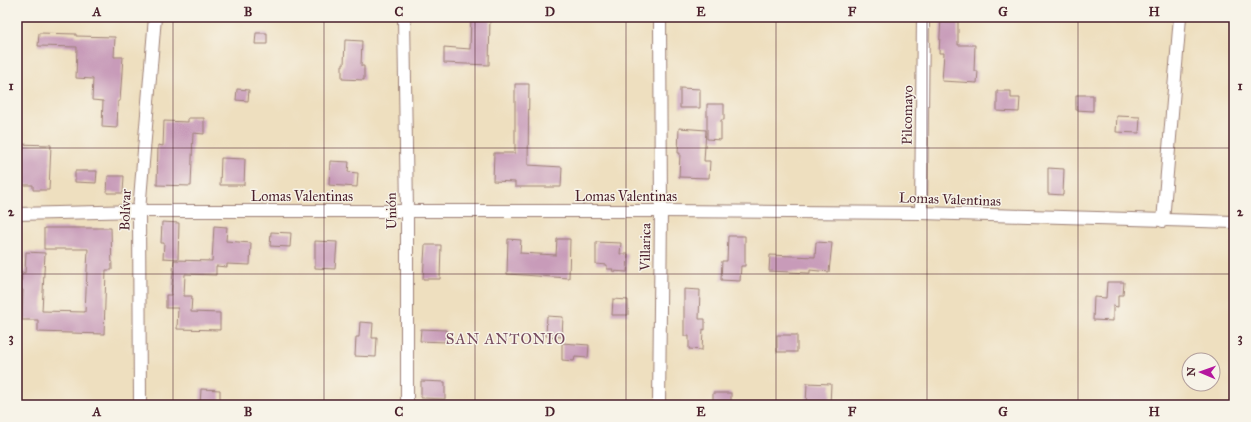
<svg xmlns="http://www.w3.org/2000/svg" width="1251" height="422" viewBox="0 0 1251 422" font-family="'IM FELL Great Primer',serif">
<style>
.building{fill:#c89bb9}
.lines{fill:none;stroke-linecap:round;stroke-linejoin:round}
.minor-casing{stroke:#9c7f75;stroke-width:14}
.minor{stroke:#fff;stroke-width:12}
.grid{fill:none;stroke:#4a1f2b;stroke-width:1;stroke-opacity:0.55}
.labels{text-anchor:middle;stroke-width:3;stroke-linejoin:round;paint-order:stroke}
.street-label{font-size:14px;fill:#4a1f2b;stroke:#f7f3e8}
.neighbourhood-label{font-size:15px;letter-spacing:1px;fill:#764a5d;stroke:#f7f3e8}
.neatline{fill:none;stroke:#4a1f2b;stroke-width:1.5}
.grid-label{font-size:13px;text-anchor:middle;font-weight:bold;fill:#4a1f2b}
</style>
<rect width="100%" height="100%" fill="#f7f3e8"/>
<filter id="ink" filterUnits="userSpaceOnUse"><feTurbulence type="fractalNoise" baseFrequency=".025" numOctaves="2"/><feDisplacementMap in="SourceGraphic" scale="8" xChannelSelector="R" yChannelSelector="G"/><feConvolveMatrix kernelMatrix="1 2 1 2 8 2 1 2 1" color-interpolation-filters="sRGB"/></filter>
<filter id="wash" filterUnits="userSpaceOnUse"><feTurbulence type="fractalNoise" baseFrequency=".012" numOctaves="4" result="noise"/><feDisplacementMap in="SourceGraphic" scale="16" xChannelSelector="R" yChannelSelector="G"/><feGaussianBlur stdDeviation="0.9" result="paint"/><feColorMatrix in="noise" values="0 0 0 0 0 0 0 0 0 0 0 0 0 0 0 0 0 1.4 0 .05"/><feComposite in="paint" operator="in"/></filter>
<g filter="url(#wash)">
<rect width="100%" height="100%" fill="#eedfbf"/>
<g id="blocks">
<g class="building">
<path d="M471,17H490L489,65L444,63V47L470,49Z"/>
<path d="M941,17H958V45H975L974,71H978L977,83L942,81L944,53H939Z"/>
<path d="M39,33L76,34V36L115,37L114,57H123L120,101H118L117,128L102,127L103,101L92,100L93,79L76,78L77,47L38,46Z"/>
<path d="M256,33H267V44H255Z"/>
<path d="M345,40L362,41L361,66H364V80L342,79V65H344Z"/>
<path d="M515,84H529L528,165L562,167L561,187H515V182L493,181L494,153H515Z"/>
<path d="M680,88L700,89V108H680Z"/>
<path d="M237,89L249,90L248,101L236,100Z"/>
<path d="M997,91H1011V98H1020L1019,112L997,111Z"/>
<path d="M1076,95H1093V111L1076,110Z"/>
<path d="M707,104H724V120H721V140L707,139Z"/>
<path d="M1117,116L1140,117L1139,133L1116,132Z"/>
<path d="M188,118H204V134L193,133L191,186L157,185L158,145L163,146L164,121L188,122Z"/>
<path d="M679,128L706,130L704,161H710L709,178L679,177L680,153H678Z"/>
<path d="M17,144L51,145L49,190H33V185H17Z"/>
<path d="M221,158L245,159L244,185H220Z"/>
<path d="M330,161L349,162L348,172L358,173L357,187L329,185Z"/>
<path d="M1048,168L1064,169L1063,195L1048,194Z"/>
<path d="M75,171H97L96,183L75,182Z"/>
<path d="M108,176H124L123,193H107Z"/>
<path d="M162,222L179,223L178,259L163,258L164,243H161Z"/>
<path d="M214,226L227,227L226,241L251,243L250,265L227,264V267L216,266V275L185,274L184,296H192L191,312L220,313V330L177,329L178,308H166V295H171L174,260L212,261Z"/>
<path d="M44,228H111L112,270H106L104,334L38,332V320H22L23,290L21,289L22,272L25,273L26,252L45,253L42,311L85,312L88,249H44Z"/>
<path d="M271,232L291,233L290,247L270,246Z"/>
<path d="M728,236H745V266H741L740,281L721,280L722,261H727Z"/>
<path d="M508,239L521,240L520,253L556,255L557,239H570L569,278L507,274Z"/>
<path d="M315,241L337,242L335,269L315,268Z"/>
<path d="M596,242L621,243L620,254H628L627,272L612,271L613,269H607V265L596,264Z"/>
<path d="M816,242L832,243L829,272L810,270V273L769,271L770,255L815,257Z"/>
<path d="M425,245H441L440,279H423Z"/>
<path d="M1107,282H1124L1123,295H1118V307L1113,306V321L1093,320L1094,297L1106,298Z"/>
<path d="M684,289L700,290L699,319H705V330L703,329L702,350L689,349V336H684Z"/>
<path d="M613,299L628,300V315H612Z"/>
<path d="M547,316L563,317L562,337L546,336Z"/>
<path d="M360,322L373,323L372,338H377L376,357L355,356L356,337H359Z"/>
<path d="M421,329L446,330L445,342L420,341Z"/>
<rect x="777" y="335" width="20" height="17"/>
<path d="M562,343L589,345L588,358L575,357L574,361L562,360Z"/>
<path d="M421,381L445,382V399L421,398Z"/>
<path d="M807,383L831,384L830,405H806Z"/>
<path d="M201,389L220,390V405H200Z"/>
<rect x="713" y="393" width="18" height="12"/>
</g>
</g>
</g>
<g filter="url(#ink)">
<use href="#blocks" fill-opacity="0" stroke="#9c7f75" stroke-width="1"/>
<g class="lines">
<g class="minor-casing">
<g id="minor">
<path d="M404,17L407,211V405"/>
<path d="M921,213L923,17"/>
<path d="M17,214L139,211H661L921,213L1234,222"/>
<path d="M1163,221L1180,17"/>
<path d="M140,405L139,211L155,17"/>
<path d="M659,405L661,211L660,17"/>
</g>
</g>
<use href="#minor" class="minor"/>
</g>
</g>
<path class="grid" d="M173,17V405M324,17V405M475,17V405M626,17V405M776,17V405M927,17V405M1078,17V405M17,148H1234M17,274H1234"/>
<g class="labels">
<g class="street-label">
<text transform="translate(907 115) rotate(-89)" y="5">Pilcomayo</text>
<text x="302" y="201">Lomas Valentinas</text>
<text x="626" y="201">Lomas Valentinas</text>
<text transform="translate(950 199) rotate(2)" y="5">Lomas Valentinas</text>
<text transform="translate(125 210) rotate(-88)" y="5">Bolívar</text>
<text transform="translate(391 211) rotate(-91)" y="5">Unión</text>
<text transform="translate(645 247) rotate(-89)" y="5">Villarica</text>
</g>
<g class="neighbourhood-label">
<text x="506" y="344">SAN ANTONIO</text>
</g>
</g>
<rect width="1251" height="422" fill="none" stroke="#f7f3e8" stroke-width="44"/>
<g transform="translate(1201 372) rotate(272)"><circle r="19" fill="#f7f3e8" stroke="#b29e9c"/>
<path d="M0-3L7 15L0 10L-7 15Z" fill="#b5179e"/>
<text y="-6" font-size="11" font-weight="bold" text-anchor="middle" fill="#4a1f2b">N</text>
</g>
<rect x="22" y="22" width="1207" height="378" class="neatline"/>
<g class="grid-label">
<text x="97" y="16">A</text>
<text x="248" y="16">B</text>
<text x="399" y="16">C</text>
<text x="550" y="16">D</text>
<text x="701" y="16">E</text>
<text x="852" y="16">F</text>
<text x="1003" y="16">G</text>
<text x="1154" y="16">H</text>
<text x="11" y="90">1</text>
<text x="1240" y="90">1</text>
<text x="11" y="216">2</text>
<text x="1240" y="216">2</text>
<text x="11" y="342">3</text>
<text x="1240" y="342">3</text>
<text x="97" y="416">A</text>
<text x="248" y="416">B</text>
<text x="399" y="416">C</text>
<text x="550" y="416">D</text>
<text x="701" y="416">E</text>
<text x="852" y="416">F</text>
<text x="1003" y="416">G</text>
<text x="1154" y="416">H</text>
</g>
</svg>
